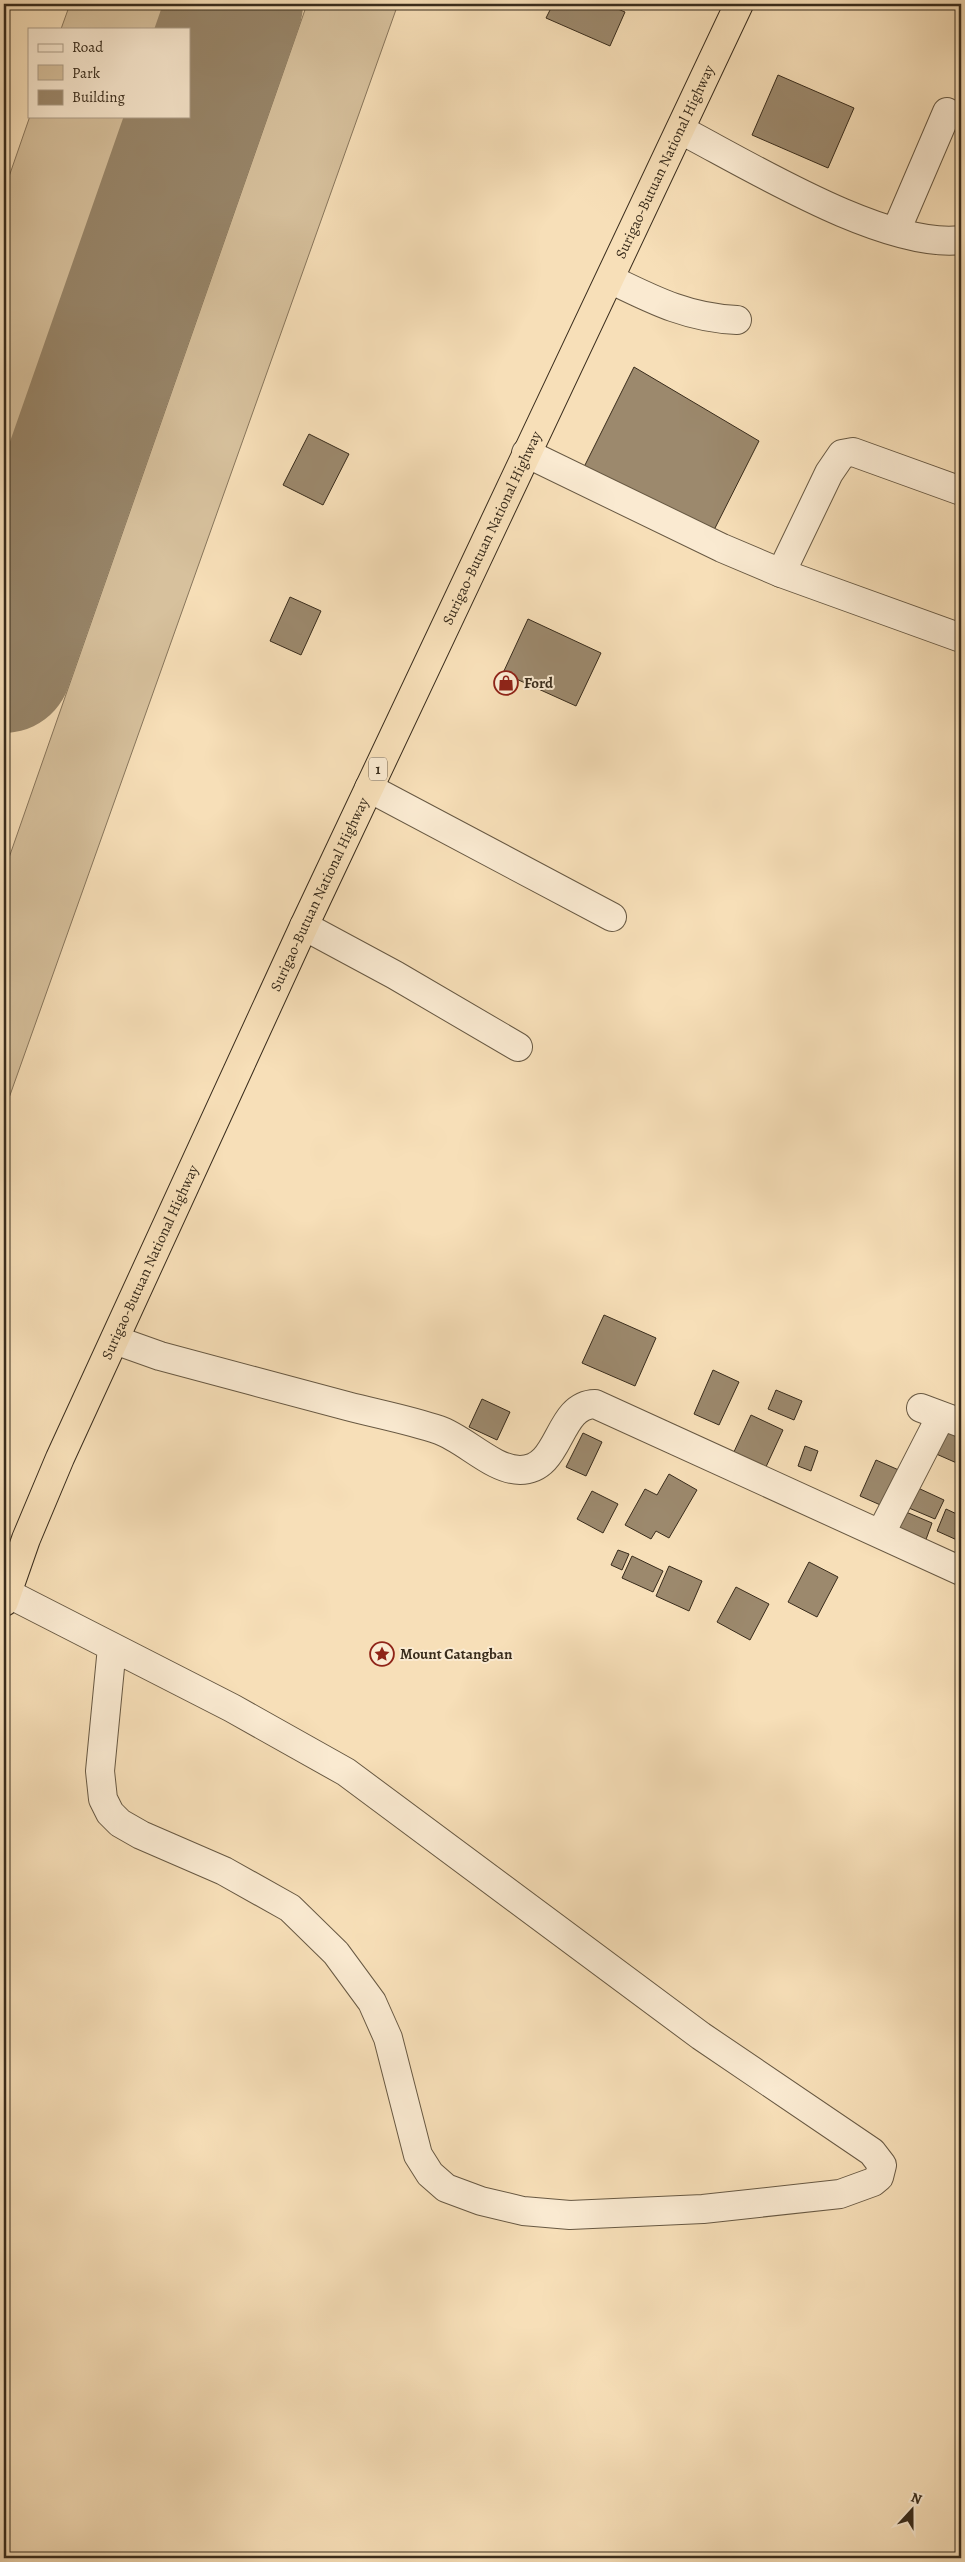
<svg xmlns="http://www.w3.org/2000/svg" width="965" height="2562" viewBox="0 0 965 2562" font-family="Alegreya,serif">
<style>
.green{fill:#d7c19d;stroke:#88765c}
.lines{fill:none;stroke-linecap:round;stroke-linejoin:round}
.runway{stroke:#98866a;stroke-width:136}
.building{fill:#9c896d;stroke:#392c1c}
.minor-casing{stroke:#685943;stroke-width:30}
.highway-casing{stroke:#392c1c;stroke-width:30}
.minor{stroke:#faead1;stroke-width:28}
.highway{stroke:#f7dfb8;stroke-width:28}
.labels{text-anchor:middle;stroke-width:4;stroke-linejoin:round;paint-order:stroke}
.shield{fill:#faead1;stroke:#736552;stroke-width:1}
.shield-label{font-size:14px;font-weight:bold;fill:#392c1c}
.street-label{font-size:15px;fill:#392c1c;stroke:#faead1}
.poi-label{font-size:15px;font-weight:bold;fill:#392c1c;stroke:#faead1;text-anchor:start}
</style>
<rect width="100%" height="100%" fill="#f7dfb8"/>
<filter id="stains"><feTurbulence type="fractalNoise" baseFrequency=".004" numOctaves="4"/><feColorMatrix values="0 0 0 0 .2 0 0 0 0 .09 0 0 0 0 .02 0 0 0 .5 -.17"/></filter>
<radialGradient id="worn" r=".72"><stop offset=".6" stop-color="#630" stop-opacity="0"/><stop offset="1" stop-color="#630" stop-opacity=".3"/></radialGradient>
<g class="green">
<path d="M70,4H165L156,29H61Z"/>
<path d="M307,4H398L4,1112V872Z"/>
<path d="M30,116H126L4,465V191Z"/>
</g>
<g class="lines">
<path class="runway" d="M4,665L235,4"/>
</g>
<g class="building">
<path d="M553,4H606L625,12L610,46L546,18Z"/>
<path d="M778,75L854,108L828,168L752,135Z"/>
<path d="M634,367L759,441L712,534L583,469Z"/>
<path d="M309,434L349,454L323,505L283,485Z"/>
<path d="M290,597L321,611L301,655L270,641Z"/>
<path d="M528,619L601,653L576,706L503,673Z"/>
<path d="M604,1315L656,1338L635,1386L582,1363Z"/>
<path d="M713,1370L739,1382L719,1425L694,1414Z"/>
<path d="M776,1390L802,1401L794,1420L768,1409Z"/>
<path d="M482,1399L510,1412L497,1440L469,1427Z"/>
<path d="M751,1415L783,1430L765,1469L733,1454Z"/>
<path d="M945,1430L961,1437V1458L959,1464L934,1453Z"/>
<path d="M583,1433L602,1442L586,1476L566,1467Z"/>
<path d="M805,1446L818,1451L811,1471L798,1466Z"/>
<path d="M876,1460L901,1471L885,1507L860,1496Z"/>
<path d="M669,1474L697,1490L669,1538L656,1531L651,1539L625,1525L645,1489L657,1495Z"/>
<path d="M918,1488L944,1500L935,1519L909,1508Z"/>
<path d="M592,1491L618,1504L603,1533L577,1519Z"/>
<path d="M899,1509L932,1523L924,1545L890,1531Z"/>
<path d="M946,1509L961,1516V1530L957,1540L937,1531Z"/>
<path d="M618,1550L629,1554L622,1570L611,1565Z"/>
<path d="M632,1556L663,1571L653,1592L622,1578Z"/>
<path d="M809,1562L838,1577L817,1617L788,1602Z"/>
<path d="M669,1566L702,1581L689,1611L656,1596Z"/>
<path d="M736,1587L769,1604L750,1640L717,1622Z"/>
</g>
<g class="lines">
<g class="minor-casing">
<g id="minor">
<path d="M681,130C750,166 885,249 961,240"/>
<path d="M896,231L947,112"/>
<path d="M610,279C653,300 688,318 737,320"/>
<path d="M526,453L722,548L781,573L961,638"/>
<path d="M781,573L829,473L842,454L853,452L961,491"/>
<path d="M369,788L612,917"/>
<path d="M304,926L395,975L518,1047"/>
<path d="M115,1340L160,1356C222,1373 285,1389 347,1406C378,1414 410,1420 439,1430C465,1439 493,1470 520,1470C562,1470 556,1405 595,1404L961,1571"/>
<path d="M921,1408L961,1423"/>
<path d="M881,1533L941,1416"/>
<path d="M7,1593L232,1708L346,1772L701,2036L872,2152L882,2165L879,2177L873,2182L840,2194L703,2209L570,2215L523,2211L481,2201L446,2188L430,2174L418,2155L388,2038L372,2002L336,1953L290,1908L224,1871L141,1835L120,1823L110,1813L103,1799L100,1771L112,1647"/>
</g>
</g>
<g class="highway-casing">
<g id="highway">
<path id="s1" d="M4,1602L26,1539L60,1458L304,926L739,4"/>
</g>
</g>
<use href="#minor" class="minor"/>
<use href="#highway" class="highway"/>
</g>
<defs>
<g id="shop-ring" transform="scale(1.25)"><circle r="9.5" fill="#faead1" stroke="#8f2418" stroke-width="1.5"/><path d="M-5-2.5h2.3a2.7 3.5 0 0 1 5.4 0H5L5.5 6h-11ZM-1.5-2.5h3a1.5 2.3 0 0 0-3 0Z" fill="#8f2418"/></g>
<g id="sight-ring" transform="scale(1.25)"><circle r="9.5" fill="#faead1" stroke="#8f2418" stroke-width="1.5"/><path d="M0-6L1.8-2.2L6-1.7L2.9 1.2L3.7 5.4L0 3.3L-3.7 5.4L-2.9 1.2L-6-1.7L-1.8-2.2Z" fill="#8f2418"/></g>
</defs>
<g fill-rule="evenodd">
<use href="#shop-ring" x="506" y="683"/>
<use href="#sight-ring" x="382" y="1654"/>
</g>
<g class="labels">
<rect class="shield" x="369" y="757.5" width="18" height="23" rx="4"/>
<g class="shield-label">
<text x="378" y="774">1</text>
</g>
<g class="street-label">
<text dy="5" stroke="none"><textPath href="#s1" startOffset="1585">Surigao-Butuan National Highway</textPath></text>
<text dy="5" stroke="none"><textPath href="#s1" startOffset="1180">Surigao-Butuan National Highway</textPath></text>
<text dy="5" stroke="none"><textPath href="#s1" startOffset="775">Surigao-Butuan National Highway</textPath></text>
<text dy="5" stroke="none"><textPath href="#s1" startOffset="370">Surigao-Butuan National Highway</textPath></text>
</g>
<g class="poi-label">
<text x="524" y="688">Ford</text>
<text x="400" y="1659">Mount Catangban</text>
</g>
</g>
<rect width="965" height="2562" fill="none" stroke="#f7dfb8" stroke-width="20"/>
<rect x="5" y="5" width="955" height="2552" fill="none" stroke="#392c1c" stroke-width="2.5"/>
<rect x="10" y="10" width="945" height="2542" fill="none" stroke="#392c1c"/>
<rect x="28" y="28" width="162" height="90" fill="#faead1" stroke="#ad9e89"/>
<rect x="38" y="44" width="25" height="8" fill="#faead1" stroke="#ad9e89"/>
<text x="72" y="52" font-size="15" fill="#392c1c">Road</text>
<rect x="38" y="65" width="25" height="15" fill="#d7c19d" stroke="#ad9e89"/>
<text x="72" y="78" font-size="15" fill="#392c1c">Park</text>
<rect x="38" y="90" width="25" height="15" fill="#9c896d" stroke="#ad9e89"/>
<text x="72" y="102" font-size="15" fill="#392c1c">Building</text>
<g transform="translate(912 2510) rotate(21)" stroke="#faead1" stroke-width="4" paint-order="stroke">
<path d="M0-4L9 19L0 12L-9 19Z" fill="#392c1c"/>
<text y="-8" font-size="14" font-weight="bold" text-anchor="middle" fill="#392c1c">N</text>
</g>
<rect width="100%" height="100%" filter="url(#stains)"/>
<rect width="100%" height="100%" fill="url(#worn)"/>
</svg>
